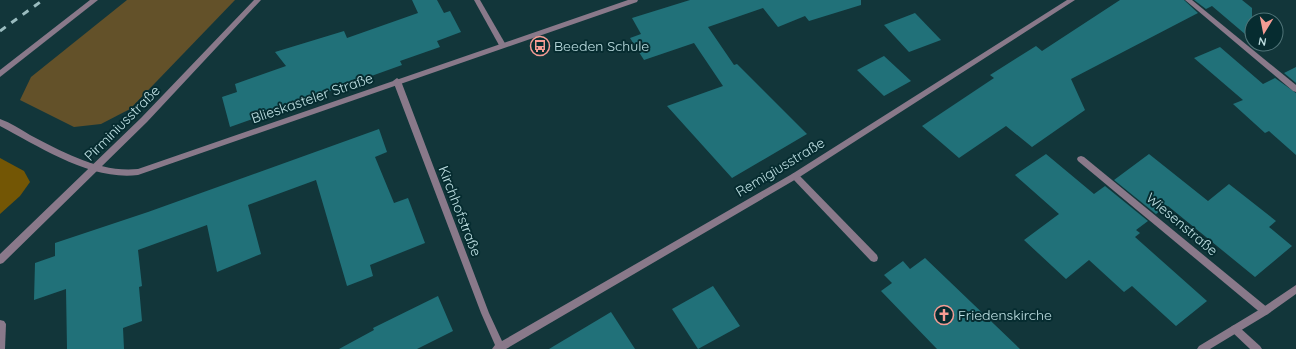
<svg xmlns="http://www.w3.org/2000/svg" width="1296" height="349" viewBox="0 0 1296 349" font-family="Quicksand,sans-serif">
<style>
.green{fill:#635129}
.forest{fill:#735605}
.building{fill:#217179}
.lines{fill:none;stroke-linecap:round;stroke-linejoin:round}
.service{fill:#89798a;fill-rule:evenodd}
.minor{fill:#89798a;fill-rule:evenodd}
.tertiary{fill:#89798a;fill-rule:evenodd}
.rail{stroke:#9abcbf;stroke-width:3;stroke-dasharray:7 7;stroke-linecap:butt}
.labels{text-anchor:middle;stroke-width:4;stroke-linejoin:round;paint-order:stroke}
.poi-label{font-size:14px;fill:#c0e1e4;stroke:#062c30;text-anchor:start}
.street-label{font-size:14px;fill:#c0e1e4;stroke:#062c30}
</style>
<rect width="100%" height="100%" fill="#12363a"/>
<path class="green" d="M127,0H235L130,109L101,124L74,127L20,100L31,77Z"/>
<path class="forest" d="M0,158L24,171L30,182L20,196L0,214Z"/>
<g class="building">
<path d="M412,0H437L444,13L450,11L461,32L437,41L440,47L400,61L402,65L230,127L222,97L237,92L235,84L286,66L275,52L344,31L347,38L418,13Z"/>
<path d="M690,0H861V5L809,21L805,16L778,27L763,8L708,27L734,65L737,64L807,134L732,178L667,106L723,86L694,43L644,60L630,38L641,34L632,18Z"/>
<path d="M1120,0H1184L1198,13L1071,79L1085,110L1032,147L1006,126L959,158L922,126L994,78L990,75L1036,46L1042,51Z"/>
<path d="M1194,0H1242L1252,8V40L1212,6L1206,9Z"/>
<path d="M915,13L941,40L909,52L884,25Z"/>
<path d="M1220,47L1263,84L1275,78L1296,93V155L1269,131L1265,133L1233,104L1243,100L1194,58Z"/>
<path d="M884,56L911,81L884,96L857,70Z"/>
<path d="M1296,67V83L1284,73Z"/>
<path d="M379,129L387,152L375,157L394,203L408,198L425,243L370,265L373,276L347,286L316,180L248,205L261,254L217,272L207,225L138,250L142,286L139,287L142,321L123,328L124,349H67L66,289L34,300L35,263L55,256V243L148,212Z"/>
<path d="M1046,154L1094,194L1105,186L1148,221L1136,230L1140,233L1135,237L1207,301L1176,326L1132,286L1124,292L1089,260L1066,279L1024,240L1059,214L1015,175Z"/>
<path d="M1149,154L1208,201L1229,184L1276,221L1269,227L1292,246L1255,277L1168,206L1156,214L1114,180Z"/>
<path d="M925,258L1020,349H937L881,291L892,283L884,275L903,261L910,269Z"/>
<path d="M713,286L740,326L698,349L672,309Z"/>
<path d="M438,296L453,331L417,349H339L374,330L373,328Z"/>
<path d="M611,312L635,349H549Z"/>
</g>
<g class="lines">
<g class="service">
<path d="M1081,156L1084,157L1268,308L1269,311L1268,314L1265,315L1262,314L1078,161L1077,159L1078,157Z"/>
<path d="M795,173L798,174L877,255L878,258L877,261L874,262L871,261L792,178L791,176L792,174Z"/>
<path d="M1235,325L1238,326L1260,346L1262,349H1250L1232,332L1230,329L1232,326Z"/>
</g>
<g class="minor">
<path d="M90,0H98L0,77V70Z"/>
<path d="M254,0H261L147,122L3,263L0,264V254L141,118Z"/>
<path d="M474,0H480L506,45L504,47H500Z"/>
<path d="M1067,0H1075L798,178L506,349H492L495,345L481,313L393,81L397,78L401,81L489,313L502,341L792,174Z"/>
<path d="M1185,0H1192L1296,85V92L1293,91Z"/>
<path d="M1296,285V294L1268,314L1210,349H1197L1199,346L1262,308Z"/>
<path d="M0,320L4,321L6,324L5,349H0Z"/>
</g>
<path class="tertiary" d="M628,0H638L637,2L138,175C91,181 40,147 0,126V119C11,123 20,129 30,135C63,152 100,173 138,169Z"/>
<path class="rail" d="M0,31L43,0"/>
</g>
<defs>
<g id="bus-ring" transform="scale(1)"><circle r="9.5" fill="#062c30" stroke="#f59c94" stroke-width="1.5"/><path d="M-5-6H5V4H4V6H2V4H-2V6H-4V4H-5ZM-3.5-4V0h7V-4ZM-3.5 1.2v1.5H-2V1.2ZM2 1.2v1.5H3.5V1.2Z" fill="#f59c94"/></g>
<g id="church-ring" transform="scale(1)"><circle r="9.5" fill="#062c30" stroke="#f59c94" stroke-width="1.5"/><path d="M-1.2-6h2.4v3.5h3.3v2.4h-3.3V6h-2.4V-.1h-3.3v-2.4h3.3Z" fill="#f59c94"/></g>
</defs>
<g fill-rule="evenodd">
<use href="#bus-ring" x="540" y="46"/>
<use href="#church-ring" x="944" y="315"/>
</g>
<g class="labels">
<g class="poi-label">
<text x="554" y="51">Beeden Schule</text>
<text x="958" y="320">Friedenskirche</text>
</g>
<g class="street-label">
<text transform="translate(312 98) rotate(-19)" y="5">Blieskasteler Straße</text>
<text transform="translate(122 123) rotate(-45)" y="5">Pirminiusstraße</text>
<text transform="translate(780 167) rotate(-31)" y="5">Remigiusstraße</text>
<text transform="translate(460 211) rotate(69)" y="5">Kirchhofstraße</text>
<text transform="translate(1182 224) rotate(40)" y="5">Wiesenstraße</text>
</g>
</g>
<g transform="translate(1264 32) rotate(190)"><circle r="19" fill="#062c30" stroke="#507478"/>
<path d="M0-3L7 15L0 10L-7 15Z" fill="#f59c94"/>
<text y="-6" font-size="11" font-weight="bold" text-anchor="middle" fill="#c0e1e4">N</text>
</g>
</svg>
